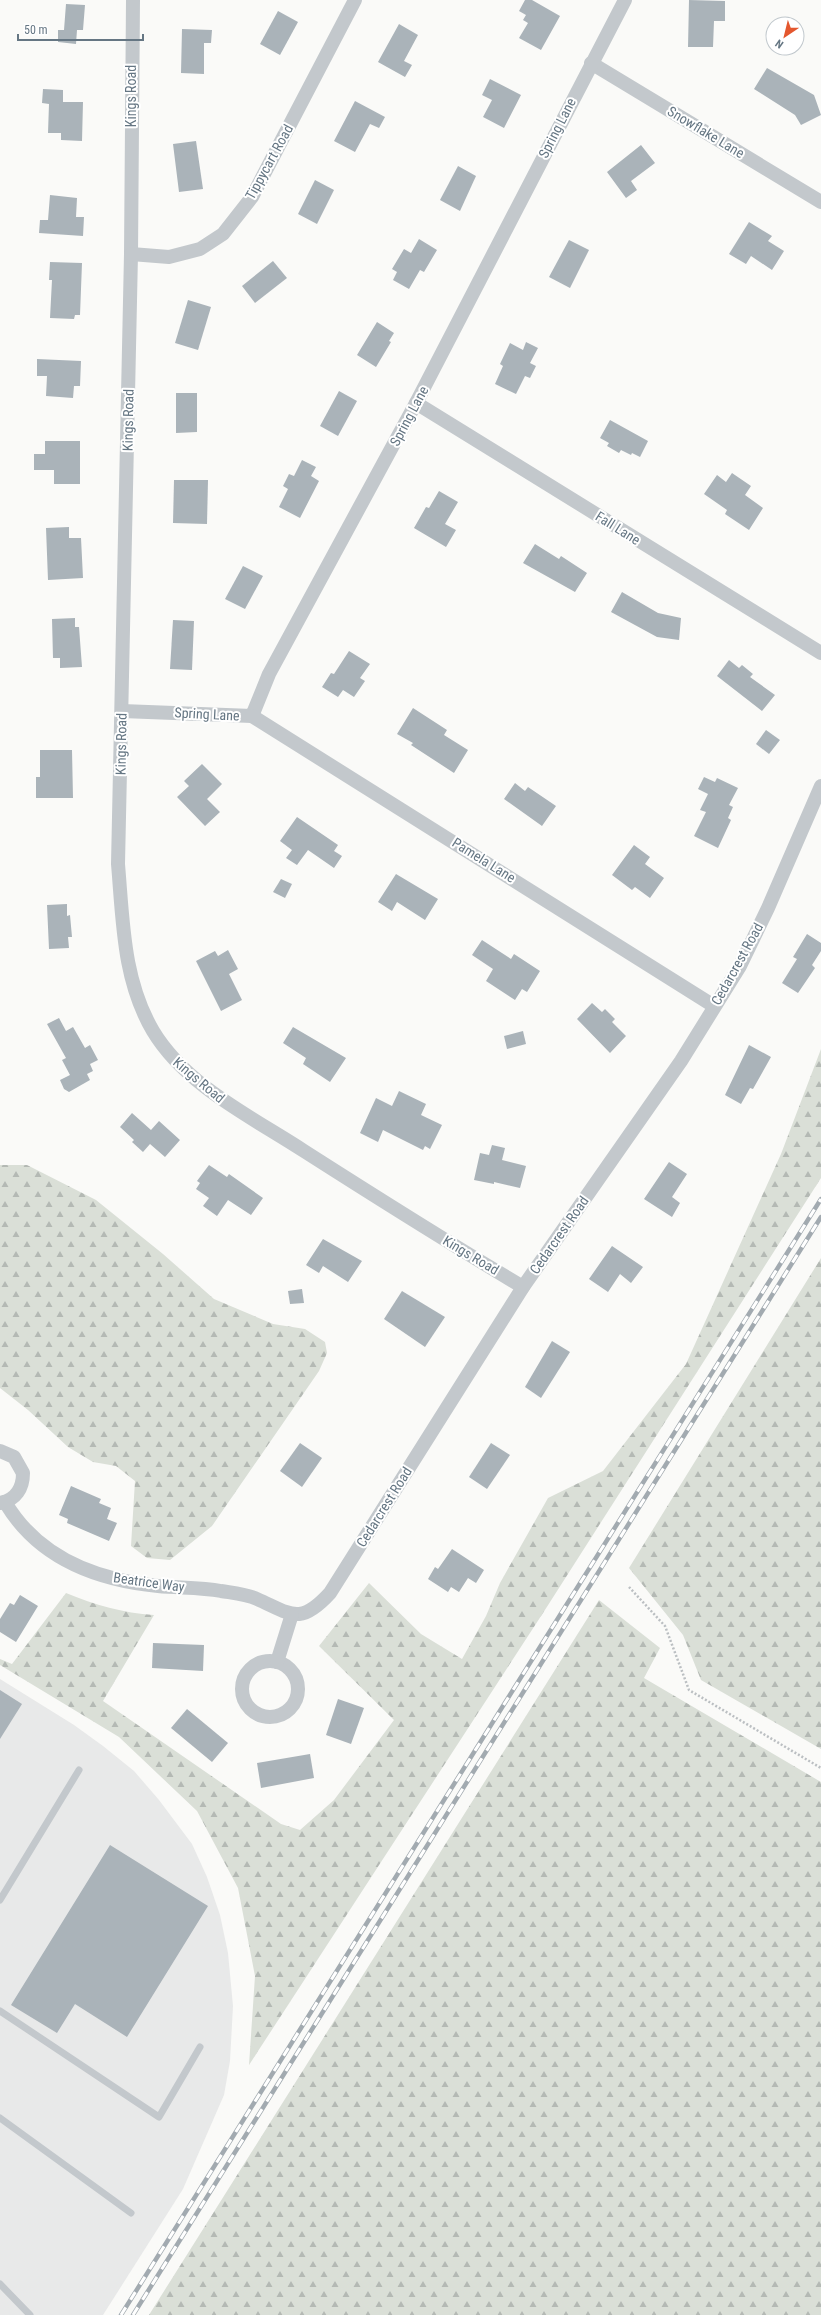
<svg xmlns="http://www.w3.org/2000/svg" width="821" height="2315" viewBox="0 0 821 2315" font-family="'Roboto Condensed',sans-serif">
<style>
.built{fill:#e8e9e9}
.forest{fill:url(#forest-firs)}
.building{fill:#aab3b9}
.lines{fill:none;stroke-linecap:round;stroke-linejoin:round}
.path{stroke:#bbbfc2;stroke-width:2.5;stroke-dasharray:2 2;stroke-linecap:butt}
.service{stroke:#c3c8cc;stroke-width:7}
.minor{stroke:#c3c8cc;stroke-width:14}
.rail-casing{stroke:#a2aab0;stroke-width:4.5}
.rail{stroke:#fff;stroke-width:3;stroke-dasharray:9;stroke-linecap:butt}
.labels{text-anchor:middle;stroke-width:4;stroke-linejoin:round;paint-order:stroke}
.street-label{font-size:14px;fill:#657683;stroke:#fff}
</style>
<defs>
<pattern id="forest-firs" width="22" height="20" patternUnits="userSpaceOnUse"><rect width="22" height="20" fill="#dadfd7"/><path d="M5 1l3.5 6h-7zM16 11l3.5 6h-7z" fill="#b4b9b4"/></pattern>
</defs>
<rect width="100%" height="100%" fill="#fafaf8"/>
<path class="built" d="M0,1679L74,1725L103,1746L134,1771L159,1800L192,1844L207,1877L220,1915L228,1953L233,2006L230,2061L224,2095L183,2189L103,2315H0Z"/>
<g class="forest">
<path d="M821,1049V1178L543,1613L249,2065L255,1976L238,1888L197,1811L119,1737L0,1665V1659L12,1664L66,1593C95,1605 123,1613 154,1615L103,1701L281,1824L300,1830L334,1800L394,1720L319,1646L369,1583L421,1634L462,1659L486,1616L500,1583L548,1498L603,1471L686,1364L781,1154Z"/>
<path d="M0,1165H27L96,1200L163,1254L214,1299L273,1324L305,1329L325,1342L327,1353L319,1371L212,1526L170,1560L147,1558L131,1546L135,1481L116,1466L93,1462L68,1447L28,1410L0,1388Z"/>
<path d="M821,1258V1749L701,1680L683,1635L629,1568Z"/>
<path d="M599,1600L660,1648L644,1678L821,1782V2315H149Z"/>
</g>
<g class="building">
<path d="M525,0H532L560,16L541,50L519,38L528,23L523,20L526,15L519,11Z"/>
<path d="M689,0L725,1V21H714L713,47H688Z"/>
<path d="M66,4L85,5L83,30H77L76,44L58,42V30H64Z"/>
<path d="M278,11L298,22L280,55L260,44Z"/>
<path d="M399,24L418,35L404,61L412,65L405,77L378,62Z"/>
<path d="M182,29L212,30L211,43H204V74L181,73Z"/>
<path d="M767,68L814,95L821,115L801,125L795,115L754,89Z"/>
<path d="M490,79L521,95L504,128L483,117L492,100L482,95Z"/>
<path d="M43,89L63,90V102H83L82,141L61,140V133H48L49,104L42,103Z"/>
<path d="M355,101L385,117L379,128L370,124L355,152L334,141Z"/>
<path d="M196,141L203,189L179,192L173,144Z"/>
<path d="M641,145L655,163L631,181L637,190L626,198L607,172Z"/>
<path d="M458,166L476,176L460,211L440,200Z"/>
<path d="M315,180L334,190L317,224L298,214Z"/>
<path d="M50,195L77,198L76,217H84L83,236L39,233L40,220H48Z"/>
<path d="M749,222L772,236L768,241L784,251L772,270L751,256L746,264L729,254Z"/>
<path d="M419,239L437,250L424,272L420,270L409,289L393,280L397,272L392,269L404,249L411,253Z"/>
<path d="M569,240L589,250L570,288L549,277Z"/>
<path d="M273,261L287,278L255,303L242,286Z"/>
<path d="M50,262L82,263L80,315H75L74,319L50,318L52,280H49Z"/>
<path d="M188,300L211,307L198,350L175,343Z"/>
<path d="M377,322L394,333L389,341L391,342L376,367L357,355Z"/>
<path d="M526,342L538,348L530,363L536,366L530,378L525,376L516,394L495,384L503,366L500,364L510,343L523,350Z"/>
<path d="M37,359L81,361L80,386H74L73,398L46,396L47,376H37Z"/>
<path d="M339,391L357,401L338,436L320,426Z"/>
<path d="M176,393H197V432L176,433Z"/>
<path d="M610,420L648,441L640,457L632,453L631,455L621,450L619,453L607,446L609,443L600,438Z"/>
<path d="M45,441H80V484H54V470H34V454H45Z"/>
<path d="M302,460L316,467L311,476L319,481L300,518L279,507L288,489L283,486L289,474L294,476Z"/>
<path d="M732,473L751,486L745,495L763,508L749,530L725,514L727,510L704,494L717,475L726,482Z"/>
<path d="M174,480H208L207,524L173,523Z"/>
<path d="M439,491L458,502L445,524L456,530L446,547L414,528L426,507L429,508Z"/>
<path d="M69,527V538H81L83,578L48,580L46,528Z"/>
<path d="M535,544L559,559L561,556L587,573L575,592L523,563Z"/>
<path d="M243,566L263,576L245,609L225,599Z"/>
<path d="M622,592L658,613L681,618L679,640L657,637L611,612Z"/>
<path d="M75,618V627H79L82,667L60,668V658H53L52,619Z"/>
<path d="M173,620L194,621L192,670L170,669Z"/>
<path d="M349,651L370,664L360,678L365,681L354,697L343,690L338,697L322,687L331,673L334,674Z"/>
<path d="M729,660L739,668L742,665L753,674L750,677L775,695L762,711L717,676Z"/>
<path d="M413,708L447,730L444,735L468,750L454,773L411,745L413,743L397,734Z"/>
<path d="M766,730L780,740L769,754L756,744Z"/>
<path d="M40,750H72L73,798H36V777H40Z"/>
<path d="M202,764L222,784L207,799L220,812L205,826L177,797L189,786L184,781Z"/>
<path d="M704,777L715,782L717,778L738,788L729,805L733,807L728,818L731,820L718,848L694,836L706,812L700,810L708,794L698,789Z"/>
<path d="M515,783L525,791L528,787L556,806L542,826L504,799Z"/>
<path d="M297,817L338,845L334,851L342,856L334,868L308,850L297,865L286,858L292,850L280,841Z"/>
<path d="M634,845L650,857L645,864L664,878L650,898L635,887L632,890L612,875Z"/>
<path d="M396,874L438,899L425,920L397,902L392,911L378,902Z"/>
<path d="M281,879L292,884L285,898L273,892Z"/>
<path d="M67,904V916L70,915L72,937H68L69,948L49,949L47,905Z"/>
<path d="M807,934L821,943V951L812,965L815,968L798,993L782,983L797,959L793,957Z"/>
<path d="M482,940L511,959L514,954L540,971L527,992L522,989L515,1000L486,981L493,969L472,955Z"/>
<path d="M228,950L238,969L229,974L242,1000L221,1011L196,961L215,951L218,956Z"/>
<path d="M592,1003L602,1012L605,1009L615,1019L612,1022L626,1036L610,1053L577,1019Z"/>
<path d="M59,1018L66,1031L73,1027L85,1048L90,1045L98,1060L90,1064L93,1071L87,1074L90,1080L69,1092L64,1089L60,1080L70,1075L62,1060L66,1058L47,1024Z"/>
<path d="M293,1027L346,1058L330,1082L303,1064L306,1058L283,1043Z"/>
<path d="M523,1031L526,1044L507,1049L504,1036Z"/>
<path d="M749,1045L771,1057L753,1089L750,1088L741,1104L725,1095Z"/>
<path d="M399,1091L426,1104L421,1115L442,1125L430,1149L425,1146L423,1150L383,1130L378,1142L360,1133L376,1098L392,1106Z"/>
<path d="M132,1113L151,1130L159,1121L180,1140L165,1157L150,1144L143,1152L132,1142L134,1140L120,1127Z"/>
<path d="M492,1145L505,1148L502,1160L526,1166L520,1188L494,1182V1184L474,1180L480,1153L489,1155Z"/>
<path d="M669,1162L687,1174L672,1197L680,1203L672,1217L644,1199Z"/>
<path d="M209,1165L227,1177L229,1174L263,1198L251,1215L228,1200L217,1216L203,1206L209,1198L196,1189L200,1183L197,1181Z"/>
<path d="M323,1239L362,1261L348,1282L323,1266L319,1273L306,1265Z"/>
<path d="M612,1246L643,1267L631,1283L620,1274L608,1292L589,1279Z"/>
<path d="M302,1289L304,1303L290,1304L288,1291Z"/>
<path d="M402,1291L445,1317L425,1347L384,1319Z"/>
<path d="M552,1341L570,1352L541,1398L525,1387Z"/>
<path d="M300,1443L322,1458L302,1487L280,1471Z"/>
<path d="M491,1443L510,1455L487,1489L469,1477Z"/>
<path d="M71,1486L101,1499L99,1503L111,1508L107,1519L117,1523L109,1541L67,1523L68,1519L59,1515Z"/>
<path d="M452,1549L484,1570L476,1583L468,1578L459,1592L451,1587L448,1592L428,1579L435,1567L438,1569Z"/>
<path d="M20,1595L38,1606L16,1642L0,1632V1619L10,1603L14,1605Z"/>
<path d="M153,1643L204,1645L203,1671L152,1668Z"/>
<path d="M0,1690L22,1704L0,1739Z"/>
<path d="M338,1699L364,1708L351,1744L326,1735Z"/>
<path d="M187,1709L228,1743L212,1762L171,1728Z"/>
<path d="M310,1754L314,1778L261,1788L257,1763Z"/>
<path d="M110,1845L208,1906L127,2037L75,2004L57,2033L11,2005Z"/>
</g>
<g class="lines">
<path class="path" d="M629,1587L665,1626L689,1690L821,1768"/>
<g class="service">
<path d="M0,1900L79,1770"/>
<path d="M0,2011L159,2117L200,2047"/>
<path d="M0,2118L131,2213"/>
<path d="M0,2284L30,2315"/>
</g>
<g class="minor">
<path d="M133,0L131,254L118,864C123,922 123,980 153,1031C186,1086 252,1117 304,1151C376,1197 449,1243 523,1287"/>
<path d="M591,63L821,202"/>
<path d="M131,254L169,257L200,249L223,234L252,197L355,0"/>
<path d="M416,403L821,653"/>
<path d="M122,711L252,716L269,674L416,403L625,0"/>
<path d="M252,716L714,1006"/>
<path d="M0,1451L14,1457L23,1473C23,1488 16,1500 0,1503"/>
<path d="M5,1502C38,1558 96,1580 158,1586C179,1588 201,1587 221,1591C233,1593 246,1594 257,1599C291,1614 300,1626 330,1593L523,1287L681,1061L740,966L768,908L821,786"/>
<circle cx="270" cy="1689" r="28"/>
<path d="M277,1662L292,1614"/>
</g>
<g class="rail-casing">
<g id="rail">
<path d="M121,2315L821,1199"/>
<path d="M133,2315L821,1217"/>
</g>
</g>
<use href="#rail" class="rail"/>
</g>
<g class="labels">
<g class="street-label">
<text transform="translate(131 96) rotate(-90)" y="5">Kings Road</text>
<text transform="translate(557 128) rotate(-63)" y="5">Spring Lane</text>
<text transform="translate(706 132) rotate(31)" y="5">Snowflake Lane</text>
<text transform="translate(269 162) rotate(-61)" y="5">Tippycart Road</text>
<text transform="translate(409 416) rotate(-62)" y="5">Spring Lane</text>
<text transform="translate(128 420) rotate(-89)" y="5">Kings Road</text>
<text transform="translate(618 528) rotate(32)" y="5">Fall Lane</text>
<text transform="translate(207 714) rotate(3)" y="5">Spring Lane</text>
<text transform="translate(121 744) rotate(-89)" y="5">Kings Road</text>
<text transform="translate(484 860) rotate(32)" y="5">Pamela Lane</text>
<text transform="translate(737 964) rotate(-61)" y="5">Cedarcrest Road</text>
<text transform="translate(199 1080) rotate(40)" y="5">Kings Road</text>
<text transform="translate(559 1235) rotate(-55)" y="5">Cedarcrest Road</text>
<text transform="translate(471 1255) rotate(31)" y="5">Kings Road</text>
<text transform="translate(384 1507) rotate(-58)" y="5">Cedarcrest Road</text>
<text transform="translate(149 1582) rotate(8)" y="5">Beatrice Way</text>
</g>
</g>
<g transform="translate(785 36) rotate(215)"><circle r="19" fill="#ffffff" stroke="#c1c8cd"/>
<path d="M0-3L7 15L0 10L-7 15Z" fill="#e4572e"/>
<text y="-6" font-size="11" font-weight="bold" text-anchor="middle" fill="#657683">N</text>
</g>
<path d="M18 34v6h125v-6" fill="none" stroke="#657683" stroke-width="2"/>
<text x="24" y="34" font-size="12" fill="#657683" stroke="#ffffff" stroke-width="3" paint-order="stroke">50 m</text>
</svg>
